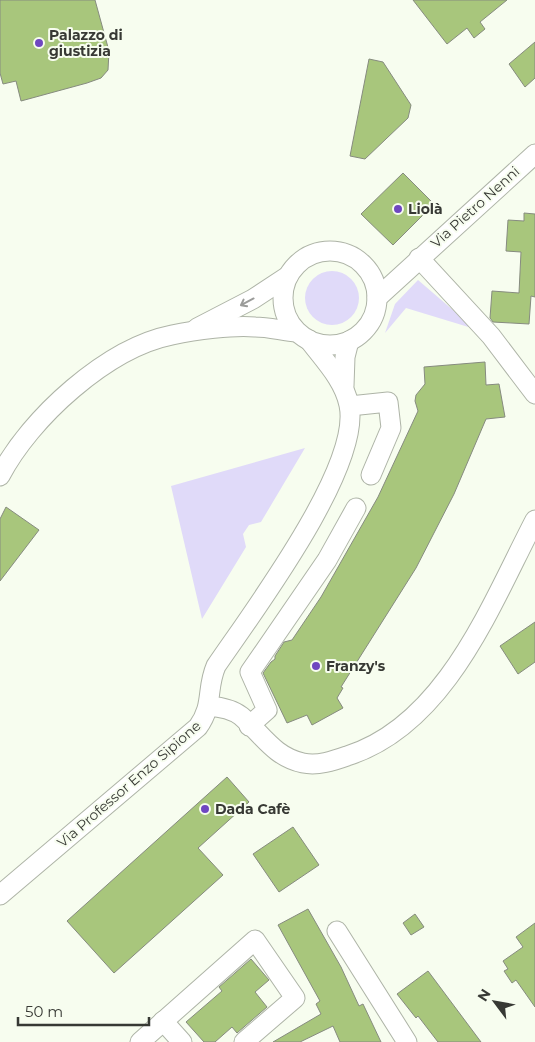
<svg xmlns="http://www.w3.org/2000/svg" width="535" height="1042" viewBox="0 0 535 1042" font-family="Montserrat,sans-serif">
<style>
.green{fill:#e0daf9}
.building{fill:#a8c67c;stroke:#868b7f}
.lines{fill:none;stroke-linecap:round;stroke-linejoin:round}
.minor-casing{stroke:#aeb4a7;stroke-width:21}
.minor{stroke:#fff;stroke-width:19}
.oneway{stroke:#9b9c9a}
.poi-dot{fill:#6f47c0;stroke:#f7fdef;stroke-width:2}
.labels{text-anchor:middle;stroke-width:4;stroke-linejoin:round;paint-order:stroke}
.poi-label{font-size:14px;font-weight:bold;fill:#373934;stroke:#f7fdef;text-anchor:start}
.street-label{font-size:14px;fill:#373934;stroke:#f7fdef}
</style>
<rect width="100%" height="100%" fill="#f7fdef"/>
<g class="green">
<circle cx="332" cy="298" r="27"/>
<path d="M418,280L475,329L406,308L385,333L395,304Z"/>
<path d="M305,448L261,522L249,525L243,534L246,547L202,619L171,486Z"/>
</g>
<g class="building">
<path d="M0,0H95L109,51L108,70L101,78L87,83L21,101L16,81L3,84L0,73Z"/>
<path d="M413,0H507L480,22L485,29L474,38L467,28L447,44Z"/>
<path d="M535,42V78L525,87L509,64Z"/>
<path d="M369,59L383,62L411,105L408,118L365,159L350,156Z"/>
<path d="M403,173L434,204L393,245L361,214Z"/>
<path d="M524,213L535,214V297L531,296L529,324L493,322L490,318L492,291L519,293L521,252L506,251L508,220L524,221Z"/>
<path d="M485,362L486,385L499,384L505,417L486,419L454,494L416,568L341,687L343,688L337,698L343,708L312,725L307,715L287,723L263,673L271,662L275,659V656L284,642L292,640L321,597L378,497L418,411L415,401L416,395L425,384L424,367Z"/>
<path d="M6,507L39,530L0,581V519Z"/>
<path d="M535,622V662L518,674L500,646Z"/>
<path d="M227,777L249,802L198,848L223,875L114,973L67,921Z"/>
<path d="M293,827L319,865L279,892L253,854Z"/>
<path d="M308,909L341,967L359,1006L363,1004L381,1042H340L333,1026L300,1042H273L321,1014L316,1004L320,1001L278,925Z"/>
<path d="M415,914L424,927L411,935L403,923Z"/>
<path d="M535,923V1007L516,980L512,983L504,971L508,969L503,961L523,947L516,937Z"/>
<path d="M251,959L269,980L255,992L267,1007L237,1033L232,1027L215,1042H204L186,1022L222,991L219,987Z"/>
<path d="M428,971L481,1042H438L418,1016L416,1018L397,994Z"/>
</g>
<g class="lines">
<g class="minor-casing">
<g id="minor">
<circle cx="330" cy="298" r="47"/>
<path d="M419,258L491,336L535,394"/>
<path d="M377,298L535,154"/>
<path d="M197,328L253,299L288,276"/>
<path d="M344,386L345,357L349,341"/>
<path d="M350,406L388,402L391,428L371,475"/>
<path d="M0,476C30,418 107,348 172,335C195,330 233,325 255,327C269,327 283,331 297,332"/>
<path d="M209,706C220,707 232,709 241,716C262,734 274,757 303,763C318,766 333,761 347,756C446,725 491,604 535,520"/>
<path d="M249,726L267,710L250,672L327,560L356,508"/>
<path d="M0,895L198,727C214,705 206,689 216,666C252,613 362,467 349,405C344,380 324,360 309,340"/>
<path d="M337,931L407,1042"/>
<path d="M163,1021L182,1042"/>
<path d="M140,1042L255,940L295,998L244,1042"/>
</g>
</g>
<use href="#minor" class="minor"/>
</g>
<defs><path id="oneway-shaft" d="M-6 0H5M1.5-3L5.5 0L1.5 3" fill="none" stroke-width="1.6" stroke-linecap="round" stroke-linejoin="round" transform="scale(1.25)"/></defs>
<use class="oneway" href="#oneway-shaft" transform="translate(247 302) rotate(152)"/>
<g class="poi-dot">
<circle cx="39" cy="43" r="5"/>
<circle cx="398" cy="209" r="5"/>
<circle cx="316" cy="666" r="5"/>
<circle cx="205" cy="809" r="5"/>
</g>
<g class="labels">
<g class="poi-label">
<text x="49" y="40">Palazzo di<tspan x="49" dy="16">giustizia</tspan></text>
<text x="408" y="214">Liolà</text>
<text x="326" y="671">Franzy's</text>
<text x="215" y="814">Dada Cafè</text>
</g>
<g class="street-label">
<text transform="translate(475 207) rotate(-42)" y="5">Via Pietro Nenni</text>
<text transform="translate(129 784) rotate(-41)" y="5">Via Professor Enzo Sipione</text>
</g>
</g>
<g transform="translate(495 1002) rotate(302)" stroke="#f7fdef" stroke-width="4" paint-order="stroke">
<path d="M0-4L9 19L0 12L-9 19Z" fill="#373934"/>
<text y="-8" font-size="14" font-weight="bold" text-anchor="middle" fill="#373934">N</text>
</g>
<path d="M18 1017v8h131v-8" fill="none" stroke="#373934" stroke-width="2.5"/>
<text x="25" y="1017" font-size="15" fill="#373934" stroke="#f7fdef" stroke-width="4" paint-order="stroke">50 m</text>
</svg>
